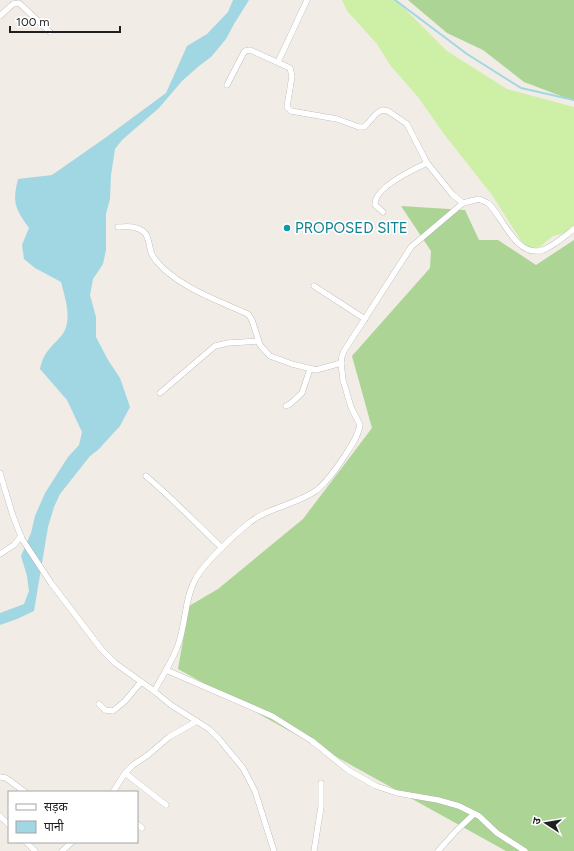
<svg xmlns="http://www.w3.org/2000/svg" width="574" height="851" viewBox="0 0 574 851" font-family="Figtree,'Noto Sans Devanagari',sans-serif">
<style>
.grass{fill:#cef0a6}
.forest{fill:#abd495}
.water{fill:#a1d7e3}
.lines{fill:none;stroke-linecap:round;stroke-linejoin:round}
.stream{stroke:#a1d7e3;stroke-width:2}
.minor-casing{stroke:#a6a6a6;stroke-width:6}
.minor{stroke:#fff;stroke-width:5.5}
.culture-dot{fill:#0f9aa8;stroke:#fff;stroke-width:1.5}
.labels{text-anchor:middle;stroke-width:3.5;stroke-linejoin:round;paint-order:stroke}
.culture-label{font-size:15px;fill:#0d838f;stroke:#fff;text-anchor:start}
</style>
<rect width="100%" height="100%" fill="#f1ece5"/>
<path class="grass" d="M342,0H396L447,51L507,89L574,107V231L553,236L530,255L492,195L444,134L418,97L390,65L377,44L347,11Z"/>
<g class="forest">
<path d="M408,0H574V101L524,82L483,50L447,33Z"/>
<path d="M401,206L465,210L479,240H498L536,265L574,240V851H506L178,669L189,606L218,589L303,519L372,428L352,356L430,268L431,251Z"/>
</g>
<path class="water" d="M233,0H249L234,24L226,39L211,57L199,66L182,81L159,108L122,140L115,149L111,175L110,199L106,214V250L103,264L93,279L90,295L96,317V337L108,360L120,378L130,407L120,426L98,450L90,456L60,494L54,507L48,527L34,611L17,619L0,625V613L24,604L29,591L27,576L21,556L31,533L35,516L45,493L68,457L79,445L82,432L67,400L40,369C44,351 51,348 62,335C73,320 65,298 61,282L35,268L24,259L22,245L29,228C15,208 12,203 18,179L52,175L105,138L166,93L187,46L207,34L228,12Z"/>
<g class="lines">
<path class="stream" d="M395,0L467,54L521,88L574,100"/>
<g class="minor-casing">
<g id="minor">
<path d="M0,16L13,4L19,3L50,32"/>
<path d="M278,62L307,0"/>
<path d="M227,85L243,54L245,51L250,50L290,68L292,76L287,107L291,111L337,119L359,127H364L367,124L377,113L382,110L388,111L407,124L427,163L452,194L463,203"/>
<path d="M383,212L375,205C373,188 414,169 427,163"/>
<path d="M118,227C124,227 131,226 136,228C149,231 148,241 151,252C153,259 159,264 164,269C187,290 219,301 248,314L252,320L260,345L270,356L292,364L316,370L341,363"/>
<path d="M314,286L365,319"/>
<path d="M160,393L215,346L228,343L258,341"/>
<path d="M286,406L290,404L302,393L310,369"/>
<path d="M0,473L13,516L22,539L51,583L102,650L115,663L154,691L171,705L209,729L219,739L243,768L255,791L274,851"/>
<path d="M146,476C172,498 197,524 222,548"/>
<path d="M0,554L14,545L21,536"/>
<path d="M166,670L272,716L312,741L348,770L376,786L397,793L438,800L459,806L479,816L497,833L525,851"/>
<path d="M154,691C162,677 171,663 177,648C186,627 184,600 195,580C203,564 234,535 249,523C269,507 296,505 317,490C328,481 336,469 344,457C350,448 358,437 360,425L351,407L343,380L341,363L342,356L344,351L411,247L463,203L479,199C483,201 487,202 490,205C504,220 517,258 543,250C554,246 565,236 574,229"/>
<path d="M99,704L105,710L113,711L125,701L141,682"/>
<path d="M125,773L166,805"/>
<path d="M0,777L6,778L25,792"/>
<path d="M113,792L125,773L133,765L148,755L169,737L197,721"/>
<path d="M0,816L9,825"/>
<path d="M137,824L142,828"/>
<path d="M26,842L35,851"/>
<path d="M62,851L72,842"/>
<path d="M314,851L321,807V783"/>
<path d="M438,851L456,831L474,814"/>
</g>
</g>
<use href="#minor" class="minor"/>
</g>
<circle class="culture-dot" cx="287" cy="228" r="4"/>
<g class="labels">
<g class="culture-label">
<text x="295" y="233">PROPOSED SITE</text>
</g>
</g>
<rect x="8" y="791" width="130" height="52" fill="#ffffff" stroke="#a5a5a5"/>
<rect x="16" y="804" width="20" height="6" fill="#ffffff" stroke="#a5a5a5"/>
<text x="44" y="811" font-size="12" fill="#1f1f1f">सड़क</text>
<rect x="16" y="821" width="20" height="12" fill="#a1d7e3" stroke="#a5a5a5"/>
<text x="44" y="831" font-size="12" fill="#1f1f1f">पानी</text>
<g transform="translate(546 823) rotate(282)" stroke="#ffffff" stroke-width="3" paint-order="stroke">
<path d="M0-3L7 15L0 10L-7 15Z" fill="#1f1f1f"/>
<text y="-6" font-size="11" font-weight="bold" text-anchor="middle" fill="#1f1f1f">उ</text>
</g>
<path d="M10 26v6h110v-6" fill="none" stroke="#1f1f1f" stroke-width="2"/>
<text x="16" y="26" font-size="12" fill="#1f1f1f" stroke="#ffffff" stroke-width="3" paint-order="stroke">100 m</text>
</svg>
